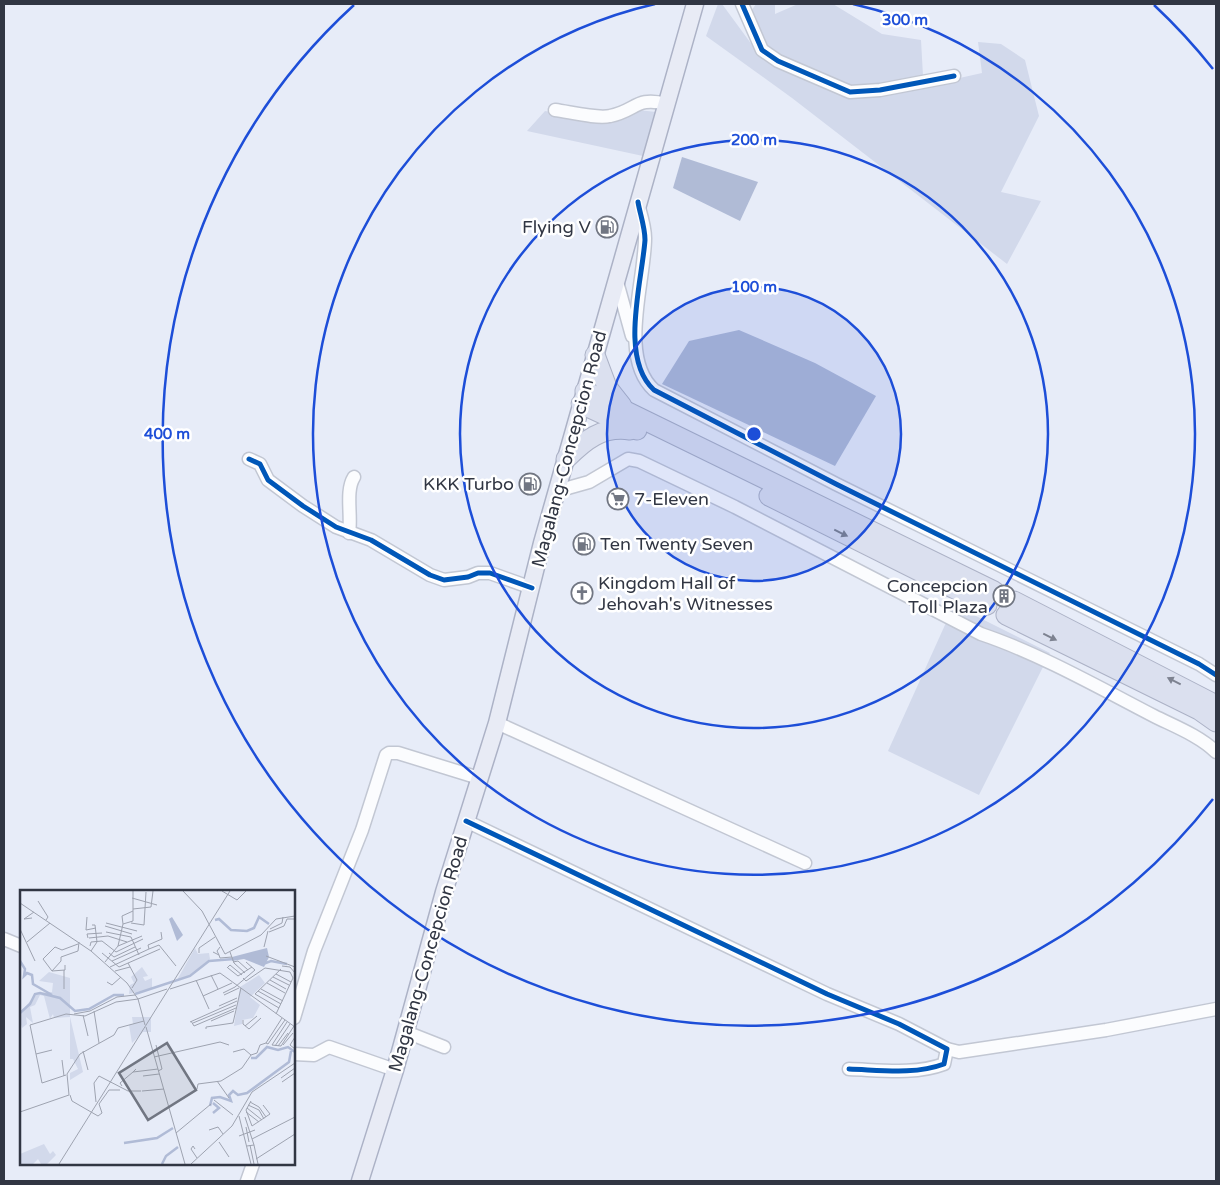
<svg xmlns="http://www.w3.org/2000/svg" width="1220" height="1185" viewBox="0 0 1220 1185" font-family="'Varela Round',sans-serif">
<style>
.green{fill:#d2d9eb}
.water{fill:#b0bbd6}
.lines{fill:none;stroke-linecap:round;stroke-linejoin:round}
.minor-casing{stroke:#c2c7d3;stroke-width:15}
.major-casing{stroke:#acb2c6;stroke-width:19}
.highway-casing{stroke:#acb2c6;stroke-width:21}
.minor{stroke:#fbfcfe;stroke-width:12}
.major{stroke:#e8ebf5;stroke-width:16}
.highway{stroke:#dbe0ef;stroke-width:19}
.cycleway-casing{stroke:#fff;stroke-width:8}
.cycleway{stroke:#0057b8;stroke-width:5}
.oneway{fill:#7d8290}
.ring{fill:none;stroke:#1d4ed8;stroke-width:2.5}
.labels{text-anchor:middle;stroke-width:5;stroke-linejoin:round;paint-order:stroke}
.poi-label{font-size:18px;fill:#313643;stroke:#fff;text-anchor:end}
.street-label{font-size:18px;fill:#313643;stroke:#fff}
.inset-river{fill:none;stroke:#b0bbd6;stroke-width:2.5}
.inset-road{fill:none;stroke:#9ea3b0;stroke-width:1}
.view{fill:#717682;fill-opacity:0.15;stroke:#717682;stroke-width:2.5}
.inset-edge{fill:none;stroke:#313643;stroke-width:2.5}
.centre{fill:#1d4ed8;stroke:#fff;stroke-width:2.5}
.ring-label{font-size:15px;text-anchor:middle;font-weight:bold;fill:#1d4ed8;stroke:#fff;stroke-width:5;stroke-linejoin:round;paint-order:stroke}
</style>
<rect width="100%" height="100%" fill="#e7ecf8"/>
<g class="green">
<path d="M718,4H722L758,53L809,82L870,98L982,73L978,42L1001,44L1025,60L1039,116L1001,192L1041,201L1007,264L792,98L706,36Z"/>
<path d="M756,4H775V14L798,4H833L882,34L921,40L923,76L857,88L776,56L764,45L749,14Z"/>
<path d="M638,110L656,112L643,156L527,131L545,111L610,123Z"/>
<path d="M954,605L1050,653L979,795L888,751Z"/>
</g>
<g class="water">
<path d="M682,157L758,182L740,221L673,188Z"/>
<path d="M739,330L815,363L876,396L835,466L662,384L689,341Z"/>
</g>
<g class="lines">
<g class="minor-casing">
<g id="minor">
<path d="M742,4L762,50L778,61L850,92L880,90L954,76"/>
<path d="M555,110C570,112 597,119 610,116C636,111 636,96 666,104"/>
<path d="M638,204C641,215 645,227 645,238C645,282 618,357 654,390L836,484L1199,664L1216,675"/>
<path d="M616,278L632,336"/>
<path d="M249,459L260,464L268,480L303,506L336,527L371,540L430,575L444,580L468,577L478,573H490L532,588"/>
<path d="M557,491L589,482L628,459L639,461L735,507L981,634C1038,653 1100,688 1154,716C1174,726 1200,736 1216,752"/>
<path d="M349,533C352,516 345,491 354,477"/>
<path d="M497,723L805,863"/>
<path d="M466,821L827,994L899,1024L947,1049L944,1064C915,1075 880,1070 849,1069"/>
<path d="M4,939L21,946"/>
<path d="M294,1018L314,951L362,830L386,755L389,753H398L479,778"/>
<path d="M406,1032L444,1047"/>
<path d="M947,1049L959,1052L1106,1030L1216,1009"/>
<path d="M294,1054L314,1055L329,1047L395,1070"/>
<path d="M247,1181L253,1164"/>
</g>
</g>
<g class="major-casing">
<path id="major" d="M360,1181L395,1070L444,892L497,723L542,543L695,4"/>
</g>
<g class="highway-casing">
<g id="highway">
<path d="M595,355L607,387L622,406"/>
<path d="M585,391L994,591"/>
<path d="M581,404L637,430"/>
<path d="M566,459C585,440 602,426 630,430"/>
<path d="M769,496L987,605"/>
<path d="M1014,601L1216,705"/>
<path d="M1006,615L1199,710L1216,722"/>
</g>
</g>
<use href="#minor" class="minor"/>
<use href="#major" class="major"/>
<use href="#highway" class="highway"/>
<g class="cycleway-casing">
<g id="cycleway">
<path d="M742,4L762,50L778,61L850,92L880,90L954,76"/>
<path d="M638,202C640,214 645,227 645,240C642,282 619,358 654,390L836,484L1199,664L1216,675"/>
<path d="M249,459L260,464L268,480L303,506L336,527L371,540L430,575L444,580L468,577L478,573H490L532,588"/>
<path d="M466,821L827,994L899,1024L947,1049L944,1064C915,1075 880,1070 849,1069"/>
</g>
</g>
<use href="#cycleway" class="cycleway"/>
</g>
<defs><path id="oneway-solid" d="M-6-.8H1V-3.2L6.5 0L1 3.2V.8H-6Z" transform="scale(1.25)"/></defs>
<g class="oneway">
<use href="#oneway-solid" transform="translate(841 533) rotate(26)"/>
<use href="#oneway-solid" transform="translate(1050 637) rotate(26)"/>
<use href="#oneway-solid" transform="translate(1174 681) rotate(-153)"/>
</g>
<circle cx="754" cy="434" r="147" fill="#1d4ed8" fill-opacity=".12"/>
<g class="ring">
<circle cx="754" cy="434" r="147"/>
<circle cx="754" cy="434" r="294"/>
<path d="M853 4A441 441 0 1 1 655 4"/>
<path d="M1213 799A587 587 0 1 1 354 5M1154 5A587 587 0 0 1 1213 69"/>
</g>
<defs>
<g id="fuel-ring" transform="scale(1.125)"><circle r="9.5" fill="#fff" stroke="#717682" stroke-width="1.5"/><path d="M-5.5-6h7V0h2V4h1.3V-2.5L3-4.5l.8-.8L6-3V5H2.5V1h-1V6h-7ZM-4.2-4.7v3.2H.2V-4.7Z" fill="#717682"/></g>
<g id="supermarket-ring" transform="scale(1.125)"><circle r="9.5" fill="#fff" stroke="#717682" stroke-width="1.5"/><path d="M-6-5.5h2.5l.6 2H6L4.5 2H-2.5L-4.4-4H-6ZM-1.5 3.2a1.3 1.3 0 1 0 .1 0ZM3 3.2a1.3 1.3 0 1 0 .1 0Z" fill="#717682"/></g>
<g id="church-ring" transform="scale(1.125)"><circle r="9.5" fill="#fff" stroke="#717682" stroke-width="1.5"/><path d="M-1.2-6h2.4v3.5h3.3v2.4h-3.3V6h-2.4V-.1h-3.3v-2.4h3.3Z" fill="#717682"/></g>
<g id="building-ring" transform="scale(1.125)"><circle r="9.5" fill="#fff" stroke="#717682" stroke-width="1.5"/><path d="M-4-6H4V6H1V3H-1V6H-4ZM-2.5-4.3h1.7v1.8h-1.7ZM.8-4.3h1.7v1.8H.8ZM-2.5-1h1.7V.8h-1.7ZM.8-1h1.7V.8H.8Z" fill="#717682"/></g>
</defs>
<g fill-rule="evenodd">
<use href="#fuel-ring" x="607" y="227"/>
<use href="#fuel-ring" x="530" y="484"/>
<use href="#supermarket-ring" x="618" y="499"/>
<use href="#fuel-ring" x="584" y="544"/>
<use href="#church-ring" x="582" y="593"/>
<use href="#building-ring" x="1004" y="596"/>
</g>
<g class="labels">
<g class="poi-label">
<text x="591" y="233">Flying V</text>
<text x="514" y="490">KKK Turbo</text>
<text x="634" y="505" text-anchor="start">7-Eleven</text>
<text x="600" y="550" text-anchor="start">Ten Twenty Seven</text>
<text x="598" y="589" text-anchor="start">Kingdom Hall of<tspan x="598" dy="21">Jehovah's Witnesses</tspan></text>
<text x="988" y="592">Concepcion<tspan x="988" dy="21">Toll Plaza</tspan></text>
</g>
<g class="street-label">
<text transform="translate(569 449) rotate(-75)" y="6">Magalang-Concepcion Road</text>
<text transform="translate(428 954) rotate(-74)" y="6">Magalang-Concepcion Road</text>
</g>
</g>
<g transform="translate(20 890)">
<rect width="275" height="275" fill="#e7ecf8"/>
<path d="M175,58L178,64L189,63L190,69L170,86L157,90ZM122,77L128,86L123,87L125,91L132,88V98L109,104L110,95L114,93L111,87ZM29,82L50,88V127L63,182L50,190V183L58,179L53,169H50V127L34,128L33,124L30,129L24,106L20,105L15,115L10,117L13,133L6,127L7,134L2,138L0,131V123L17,103L32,102L33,93L19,91ZM239,85L245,93L230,107L240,115L233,128L222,130V134L214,136L220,97ZM112,127H131V142H123L112,153L109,135L113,134ZM24,254L30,264L33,261L36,265L27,274H21L18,269L13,274H0V264Z" fill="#d2d9eb"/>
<path d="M152,27L163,45L157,51L149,29ZM247,58L249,67L244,77L224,69L212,71V67Z" fill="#b0bbd6"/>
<path class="inset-river" d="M195,30L199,29L211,40L227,41L234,38L239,27L249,34M0,71L5,79L4,86L7,83L12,85L13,94L32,105M243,74L251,71L267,74M115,104L170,86L189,71L214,69M0,123L10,114L15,104L20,103L40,108L55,121L69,119L94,105H104M231,168H236L247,157L258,160L268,157L275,162M190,216L192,208L200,207L211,211L209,205L213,201L218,205L227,203L269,172L271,161M193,223L199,218L193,213M104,253L137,248L153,238M142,274L146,266L158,257"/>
<path class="inset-road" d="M163,1L182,21L205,64L241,45L256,29L275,26M202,1L217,10L226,1M112,8L137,15M18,11L28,27L26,30M0,13L71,61L107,93L118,109L125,135M113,19L131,17L133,1M67,27L66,40L76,38M12,28L4,29L14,22M86,33L117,41M111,33L124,35L126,2M103,34L102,26L113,21M85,36L112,44M0,39L15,71M250,39L262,33L263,27M86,42L111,47L119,65M249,42L264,36L267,29H275M68,48L67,44L82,43M69,48L88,46L107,52M7,52L30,33M70,56L71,52L82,51L96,62L123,49M98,56L103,34L113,31V1M244,57L248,41M129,59L139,55L156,76M71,61L77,52L75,35H72M193,62L199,65L197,61L200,57M210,62L214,73L225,83M82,63L99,77L140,59M89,63L94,67L115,57M179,63V58L195,47M199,65L200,68L212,67M246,66L275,77M92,71L121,58M85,72L98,56L122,46M213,72L218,71L228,80M108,73L117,90L112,98M45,75V80L32,81L41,71V67L58,61L59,52M262,76L270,77L275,83M90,77L129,59L128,55L142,49L141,42M207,78L210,75L222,85M208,78L218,86L232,77M32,81L23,69L35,57L42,60L58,54M95,81L110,77M256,84L271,92M191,85L198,99M253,87L269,95M223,88L226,91L245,78L270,82L273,88L256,124M176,90L189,119M250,90L266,99M87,92L92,95L101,87M247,93L265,103M44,99V80M150,99L200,83L275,137M241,99L263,111M238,101L261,114M203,103L215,97L235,80L226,72M204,105L219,98M183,106L212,93M118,109L147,99M199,116L217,108M259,118L235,104L261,79M74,121L79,153M54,124L70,121L97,107L115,105M63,125L68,146M223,130V134L229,139L241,128M171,131L174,136L216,118M191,131L214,121M170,132L217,111M267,132L252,155L261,156L274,136M173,133L216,115M225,136L237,126M126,137L165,274M186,139V137L213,133L221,98M275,147L270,155L275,159M246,153L248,154L265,130M136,155L142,179L138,181M263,155L273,143M255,156L270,134M258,156L268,143M63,161L68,180M213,162L224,159L231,165M16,164L32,160M231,165L237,163L240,155L246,153L262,128M134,167L200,152L209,155M42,170L44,186M116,179L113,182L138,179M46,185L22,193L10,135L46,124L65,126L96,112L118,109M123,186L139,184M261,188L275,178M197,191L209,208M262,192L275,183M102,196L100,193L113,182M177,199L178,194L201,191L222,178L231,165M122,201L144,199M50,205L52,211L78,226L82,223L79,214L89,200H100M194,210L213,225M231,211L226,220L232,236L250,224L243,215M76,212L74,193L79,186L108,201H121M230,212L239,217L246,227M228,215L239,220L244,229M227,218L242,230M0,222L49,205L47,184L60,164L94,145L98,138L124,131M226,222L239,232M219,226L231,274M225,227L234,255M226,237L229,252M189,240L198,237L203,244M156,243L191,214M219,246L235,240M232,249L275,227M199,252L209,267M230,255L234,274M227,256L234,255L238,274M175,259L173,256L171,259L177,268M236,269L275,244M39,274L210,1M171,274L212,236L232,202L275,173"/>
<path class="view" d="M147,153L176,200L128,230L99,183Z"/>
<rect width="275" height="275" class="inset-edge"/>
</g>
<circle cx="754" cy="434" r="8" class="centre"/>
<g class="ring-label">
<text x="905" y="25">300 m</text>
<text x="754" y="145">200 m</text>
<text x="754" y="292">100 m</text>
<text x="167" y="439">400 m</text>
</g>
<rect width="1220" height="1185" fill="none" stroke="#313643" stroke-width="10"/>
</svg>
